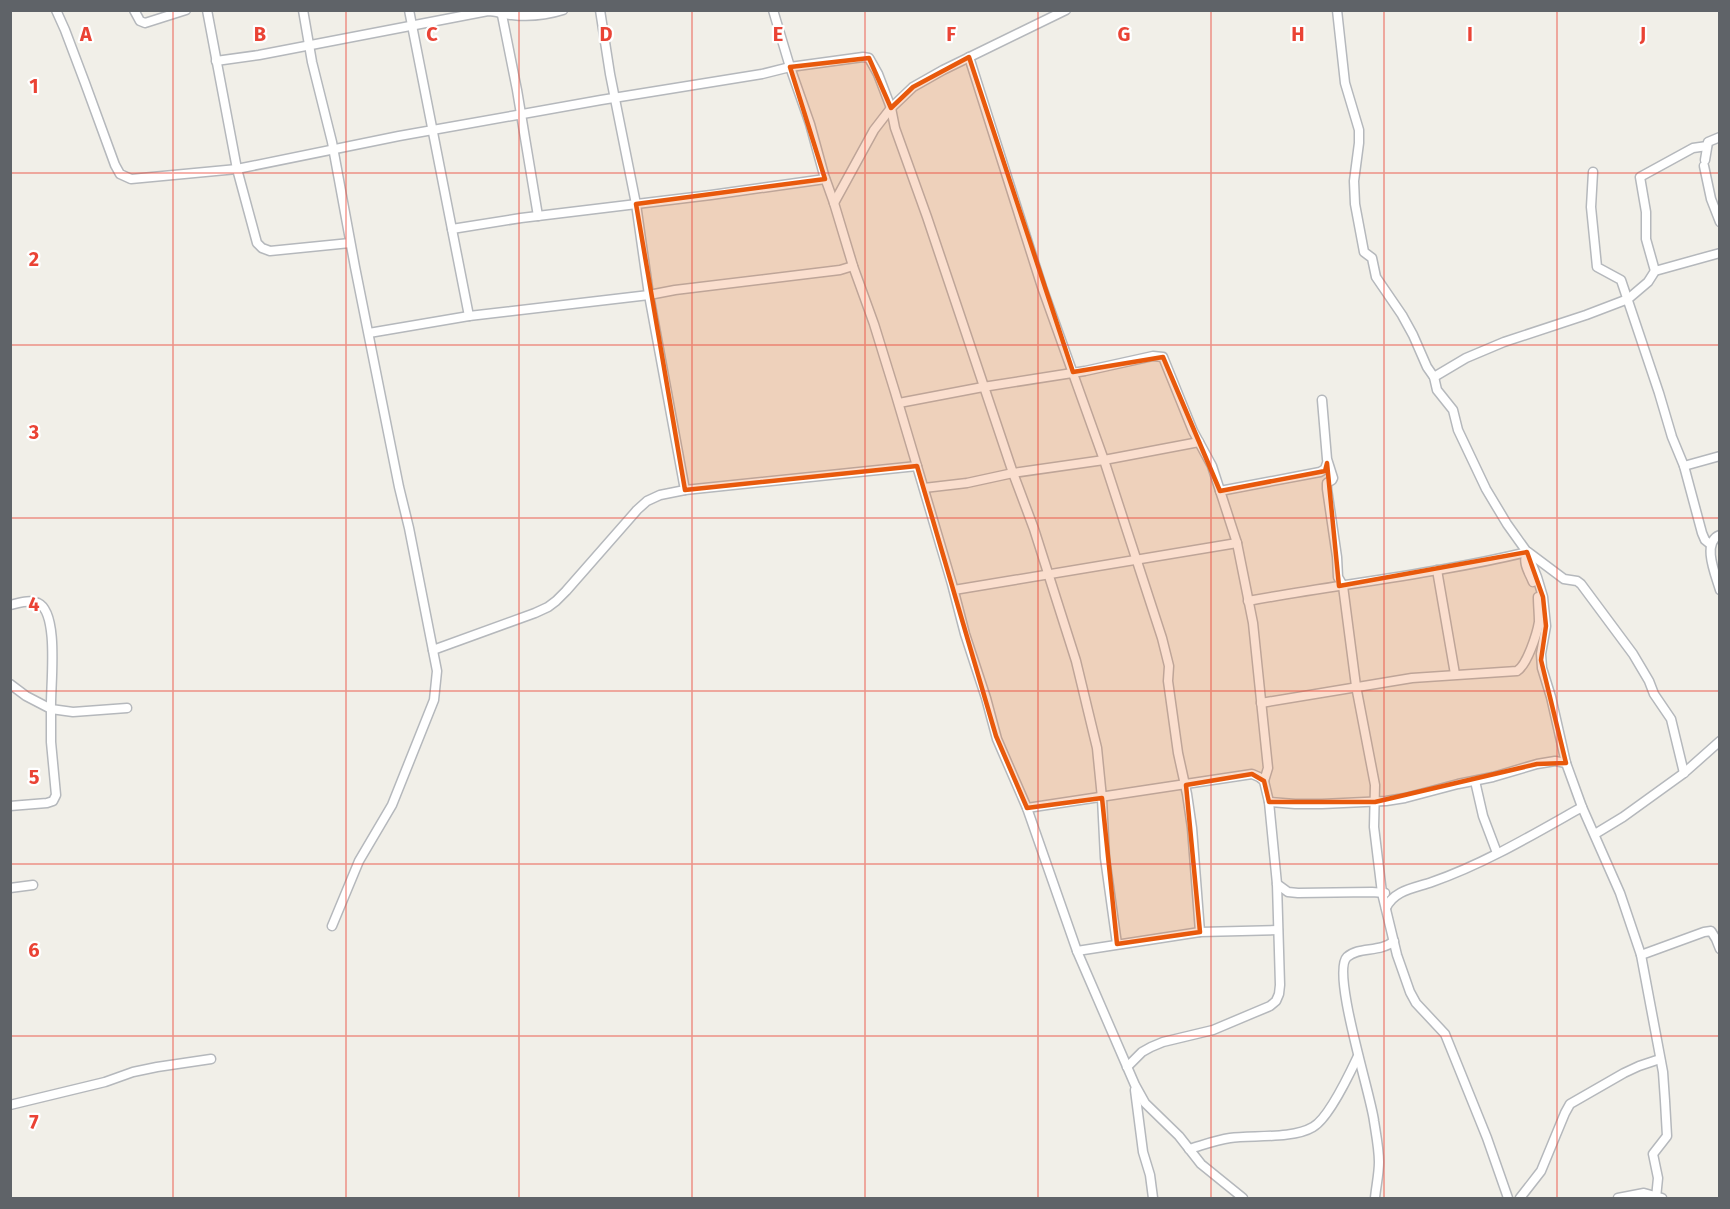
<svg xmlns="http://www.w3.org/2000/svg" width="1730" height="1209" viewBox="0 0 1730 1209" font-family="'Fira Sans',sans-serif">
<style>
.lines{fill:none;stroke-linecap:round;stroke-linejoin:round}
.minor-casing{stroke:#b5b8bc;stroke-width:11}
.minor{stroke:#fff;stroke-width:8}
.marked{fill:#e8590c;fill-opacity:0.2;stroke:#e8590c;stroke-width:4.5;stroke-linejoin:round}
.grid{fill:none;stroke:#ea4335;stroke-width:1.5;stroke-opacity:0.55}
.grid-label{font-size:20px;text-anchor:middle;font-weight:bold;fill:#ea4335;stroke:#fff;stroke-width:4.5;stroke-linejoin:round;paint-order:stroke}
</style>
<rect width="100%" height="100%" fill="#f1efe8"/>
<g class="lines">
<g class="minor-casing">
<g id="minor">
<path d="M56,10L65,30L85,83L115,165L120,174L131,179L237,169L399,136L601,100L762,74L790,67L863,57L869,58L878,74L891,108L895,128L927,217L1013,473L1034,529L1076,661L1097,748L1102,798L1105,858L1117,944"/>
<path d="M134,10L140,21L145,23L186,10"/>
<path d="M207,10L237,169L257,243L262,248L270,251L350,243"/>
<path d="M303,10L312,62L332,142L355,267L399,487L409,528L437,671L434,700L392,805L359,861L332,926"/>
<path d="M409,10L469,316"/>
<path d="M501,10L517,90L538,216"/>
<path d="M600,10L610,74L636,204L649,295L685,490"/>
<path d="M773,10L790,67L810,124L824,175L834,203L853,266L874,324L895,392L952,584L965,634L986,698L997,739L1027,808L1077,951L1135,1085L1145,1103L1179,1136L1201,1164L1243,1198"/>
<path d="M1337,10L1345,83L1359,130V143L1354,181L1355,204L1364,252L1372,258L1376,277L1402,315L1413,335L1427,367L1434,377L1437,390L1453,410L1458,430L1486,489L1507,524L1527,552L1537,577L1543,597L1546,626L1541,654L1542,668L1551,697L1566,763L1582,807L1620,893L1641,955L1663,1072L1665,1101L1667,1136L1653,1154L1658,1178L1656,1198"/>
<path d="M969,57L1042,287L1104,460L1162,638L1169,666L1168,681L1178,753L1187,794L1192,828L1200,932"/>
<path d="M216,61L259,55L488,11C497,11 504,15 512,15C529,17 547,15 563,10"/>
<path d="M1705,160L1708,142L1720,137"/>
<path d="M1704,166L1711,199L1720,222"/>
<path d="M1593,172L1591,207L1597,267L1621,280L1659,393L1672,437L1684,466L1702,533L1705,540L1710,544"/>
<path d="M834,203L874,130L891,108L913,87L943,70L1066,10"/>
<path d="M452,229L521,218L711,195L825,179"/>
<path d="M1655,271L1646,239V212L1640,177L1693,148L1707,146"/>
<path d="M369,333L469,316L649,295L675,290L840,270L853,266"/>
<path d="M1434,377L1466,358L1504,342L1586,315L1628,299L1648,282L1655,271L1720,253"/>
<path d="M1322,400L1327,459L1333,478L1332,480L1327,483V489L1337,557L1338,577L1343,586L1356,686L1375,785L1374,827L1382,893L1397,955L1410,992L1416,1003L1445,1034L1487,1138L1508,1198"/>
<path d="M899,403L983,387L1085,371L1153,356L1163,357L1193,431L1212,466L1237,543L1253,623L1268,768L1264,781"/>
<path d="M1684,466L1720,456"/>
<path d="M924,488L967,483L1013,473L1104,460L1199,442"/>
<path d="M1220,491L1320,472L1325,469L1327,463"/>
<path d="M1720,535C1701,542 1716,576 1720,590"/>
<path d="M1527,552C1522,563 1529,572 1533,582"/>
<path d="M1528,552L1564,579L1577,581L1581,584L1633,654L1649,681L1654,694L1671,719L1684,773"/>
<path d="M1437,570L1455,674"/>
<path d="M954,590L1237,543"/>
<path d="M1248,601C1341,584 1435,574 1527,552"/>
<path d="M10,605C19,603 30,599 38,603C60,613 50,688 51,709L73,712L127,708"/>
<path d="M433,650L535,613L548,607L556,601L566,591L637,510L647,501L660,495L685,490L917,466"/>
<path d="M10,684L26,696L51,709V742L56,795L53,801L47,803L10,806"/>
<path d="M1261,703L1412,678L1517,671C1527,665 1537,634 1539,622C1539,614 1538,605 1538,597"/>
<path d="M1475,781L1483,816L1497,853"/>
<path d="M1269,802L1295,804H1322L1386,801L1405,798L1458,784L1493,777L1537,764L1555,761L1566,763"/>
<path d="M1027,808L1252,774L1259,777L1264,781L1269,802L1277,884L1280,985L1279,994L1276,1001L1270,1006L1213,1030L1163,1042L1151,1047L1142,1052L1127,1067"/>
<path d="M1595,834L1623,817L1684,773L1720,741"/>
<path d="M1277,884L1288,892L1298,893L1372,892L1385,893"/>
<path d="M10,888L33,885"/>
<path d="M1386,908C1394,890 1415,888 1432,882C1484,864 1534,834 1582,807"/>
<path d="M1077,951L1200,932L1278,930"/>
<path d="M1641,955L1704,932L1711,931L1716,939L1720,949"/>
<path d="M1135,1090L1143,1152L1150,1175L1153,1198"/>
<path d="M10,1105L105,1082L133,1072L157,1067L211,1059"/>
<path d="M1189,1149C1203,1145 1216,1140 1230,1138C1253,1135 1293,1139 1313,1127C1329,1118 1350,1073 1358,1056"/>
<path d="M1375,1198C1376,1187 1379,1174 1379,1162C1379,1149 1376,1134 1374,1121C1371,1095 1331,972 1347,957C1359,946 1380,953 1394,941"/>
<path d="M1520,1198L1541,1171L1565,1113L1570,1104L1624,1073L1639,1066L1660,1059"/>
<path d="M1618,1198L1644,1193L1662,1198"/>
</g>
</g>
<use href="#minor" class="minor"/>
</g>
<path class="marked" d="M969,57L1073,372L1163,357L1220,491L1325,471L1327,463L1339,586L1527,552L1543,597L1546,626L1541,660L1566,763L1537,764L1375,802H1269L1264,781L1252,774L1186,785L1200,932L1117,944L1102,798L1027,808L996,736L917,466L685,490L636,204L825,179L790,67L869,58L891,108L913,87Z"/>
<path class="grid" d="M173,10V1198M346,10V1198M519,10V1198M692,10V1198M865,10V1198M1038,10V1198M1211,10V1198M1384,10V1198M1557,10V1198M10,173H1720M10,345H1720M10,518H1720M10,691H1720M10,864H1720M10,1036H1720"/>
<g class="grid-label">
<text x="86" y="41">A</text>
<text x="260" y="41">B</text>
<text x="432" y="41">C</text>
<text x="606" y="41">D</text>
<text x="778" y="41">E</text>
<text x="951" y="41">F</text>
<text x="1124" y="41">G</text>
<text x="1298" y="41">H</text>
<text x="1470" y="41">I</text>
<text x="1643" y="41">J</text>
<text x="34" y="93">1</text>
<text x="34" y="266">2</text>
<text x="34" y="439">3</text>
<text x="34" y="611">4</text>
<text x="34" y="784">5</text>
<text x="34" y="957">6</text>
<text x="34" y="1129">7</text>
</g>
<rect width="1730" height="1209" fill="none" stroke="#5f6368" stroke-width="24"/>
</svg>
